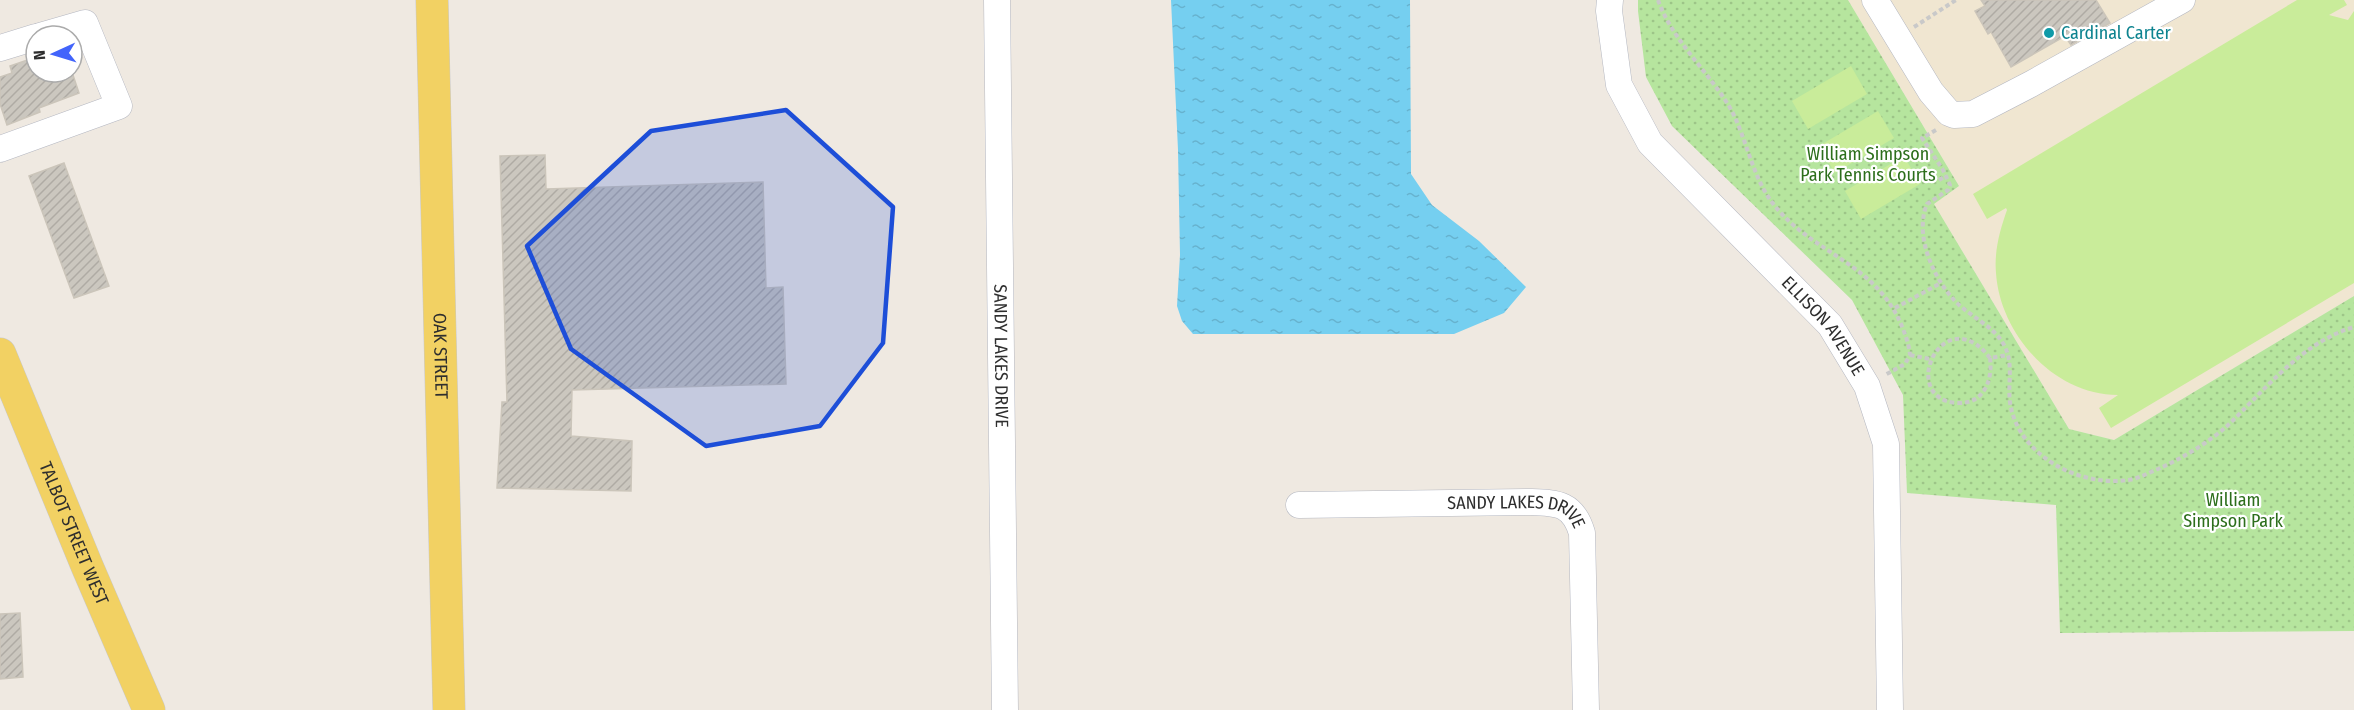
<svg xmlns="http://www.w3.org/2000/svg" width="2354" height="710" viewBox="0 0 2354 710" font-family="'Fira Sans Condensed',sans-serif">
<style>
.education{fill:#f0e6d1}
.park{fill:url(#park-dots)}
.pitch{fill:#c9ec9a}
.water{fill:url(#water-ripples)}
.building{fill:url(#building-hatch);stroke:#cbc5ba;stroke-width:1.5}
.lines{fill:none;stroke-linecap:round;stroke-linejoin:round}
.minor-casing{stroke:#b4b7c1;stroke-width:27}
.major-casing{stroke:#c9c9c9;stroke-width:33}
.path{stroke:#c9c9c9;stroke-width:4;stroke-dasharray:4.5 3;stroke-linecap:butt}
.minor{stroke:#fff;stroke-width:26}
.major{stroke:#f2d163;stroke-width:32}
.marked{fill:#1d4ed8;fill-opacity:0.2;stroke:#1d4ed8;stroke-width:4.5;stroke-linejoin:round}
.culture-dot{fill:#0f9aa8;stroke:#fff;stroke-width:2}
.labels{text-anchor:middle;stroke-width:4.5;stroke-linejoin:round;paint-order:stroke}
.culture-label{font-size:18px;fill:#0d838f;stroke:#fff;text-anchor:start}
.park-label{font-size:18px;fill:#2c6e1b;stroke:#fff}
.street-label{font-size:18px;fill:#2e2e2e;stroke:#fff}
</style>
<defs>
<pattern id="park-dots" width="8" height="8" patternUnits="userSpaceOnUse" patternTransform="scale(1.5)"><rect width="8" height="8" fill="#b6e59e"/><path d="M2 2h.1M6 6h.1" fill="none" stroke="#9dc588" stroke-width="1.8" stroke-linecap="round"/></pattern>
<pattern id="water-ripples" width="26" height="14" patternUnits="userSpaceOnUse" patternTransform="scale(1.5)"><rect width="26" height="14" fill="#75cff0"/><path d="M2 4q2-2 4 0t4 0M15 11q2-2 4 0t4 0" fill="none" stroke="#66b2ce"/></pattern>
<pattern id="building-hatch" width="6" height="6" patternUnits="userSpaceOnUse" patternTransform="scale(1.5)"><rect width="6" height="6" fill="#cbc7bf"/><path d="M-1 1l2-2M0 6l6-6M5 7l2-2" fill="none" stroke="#afaba4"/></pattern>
</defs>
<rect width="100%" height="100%" fill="#efe9e1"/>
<path class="education" d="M1848,0H2354V296L2114,440L2069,429L1934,204L1959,186Z"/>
<path class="park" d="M1638,0H1848L1959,186L1934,204L2069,429L2114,440L2354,296V631L2060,633L2056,505L1907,493L1903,395L1852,300L1672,126L1646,77L1638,11Z"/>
<g class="pitch">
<path d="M2297,0H2344L2347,5L2329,15L2348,20L2354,11V283L2111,428L2099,408L2118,395C2054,395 2000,334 1996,273C1994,251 2000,230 2007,210L2006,208L1987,219L1973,194Z"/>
<path d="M1851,66L1867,94L1808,129L1792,101Z"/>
<path d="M1878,111L1894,138L1835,173L1819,146Z"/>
<path d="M1904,156L1920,184L1861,219L1845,191Z"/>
</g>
<path class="water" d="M1171,0H1410L1411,174L1432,205L1479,241L1526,287L1504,313L1454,334H1193L1182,321L1177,306L1180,255L1178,150Z"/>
<g class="building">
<path d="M1981,0H2096L2110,23L2071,45L2065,36L2011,67L1991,32L1988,34L1975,11L1985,6Z"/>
<path d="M36,57V72H72L79,93L39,108L40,112L7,125L0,104V77L12,73L10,66Z"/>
<path d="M545,155L546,189L763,182L766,288L783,287L786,384L572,390L571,436L632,441L631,491L497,488L502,402H507L500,156Z"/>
<path d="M64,163L109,286L74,298L29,176Z"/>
<path d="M20,613L23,677L0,679V614Z"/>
</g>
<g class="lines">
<g class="minor-casing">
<g id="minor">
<path id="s1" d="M997,0L1005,710"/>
<path id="s2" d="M1610,0L1609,11L1619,85L1650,143L1830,325L1867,386L1886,444L1890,710"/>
<path d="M1875,0L1931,92L1949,113L1954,115L1973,114L2031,84L2182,0"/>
<path d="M0,48L36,37"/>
<path d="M0,149L119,106L85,23L40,36"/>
<path id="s3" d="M1299,505L1530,502C1558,503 1573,503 1582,533L1586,710"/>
</g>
</g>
<g class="major-casing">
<g id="major">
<path id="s4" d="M432,0L449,710"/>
<path id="s5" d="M0,354L87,566L149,710"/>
</g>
</g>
<g class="path">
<path d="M1658,0C1673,41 1706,69 1729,106C1747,137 1751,176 1774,205C1813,254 1874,262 1901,324C1905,334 1909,344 1910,355L1905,364L1885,375"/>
<path d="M1914,27L1956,0"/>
<path d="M1936,130L1922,138L1943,170L1950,185L1948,190L1927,204C1914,235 1933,277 1954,300C1970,317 1993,325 2004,345C2015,365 2006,387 2011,408C2022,457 2080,487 2128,480C2138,479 2148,473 2158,469C2181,459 2208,443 2227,426C2264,391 2302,342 2354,327"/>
<path d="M1939,180L1946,176"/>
<path d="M1895,308L1941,283"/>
<path d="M1910,355L1930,359"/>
<path d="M1990,358C1993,380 1984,404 1958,403C1896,400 1943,297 1990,358L2008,355"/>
</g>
<use href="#minor" class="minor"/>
<use href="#major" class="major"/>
</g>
<path class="marked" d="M786,110L893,207L883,343L820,426L706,446L571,349L527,246L651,131Z"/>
<circle class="culture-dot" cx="2049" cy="33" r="6"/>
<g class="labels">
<g class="culture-label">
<text x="2061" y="39">Cardinal Carter</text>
</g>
<g class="park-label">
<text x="1868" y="160">William Simpson<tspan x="1868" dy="21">Park Tennis Courts</tspan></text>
<text x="2233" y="506">William<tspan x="2233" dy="21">Simpson Park</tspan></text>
</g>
<g class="street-label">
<text dy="6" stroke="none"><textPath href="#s2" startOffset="404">ELLISON AVENUE</textPath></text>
<text dy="6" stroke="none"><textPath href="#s4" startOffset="356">OAK STREET</textPath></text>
<text dy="6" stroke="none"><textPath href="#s1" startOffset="356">SANDY LAKES DRIVE</textPath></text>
<text dy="6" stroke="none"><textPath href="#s3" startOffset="220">SANDY LAKES DRIVE</textPath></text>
<text dy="6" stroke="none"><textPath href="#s5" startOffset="194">TALBOT STREET WEST</textPath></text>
</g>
</g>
<g transform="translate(54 54) rotate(266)"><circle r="28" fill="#ffffff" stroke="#ababab" stroke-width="1.5"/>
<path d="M0-4.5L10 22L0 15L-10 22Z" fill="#4264fb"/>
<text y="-9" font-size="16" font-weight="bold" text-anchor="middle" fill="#2e2e2e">N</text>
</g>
</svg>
